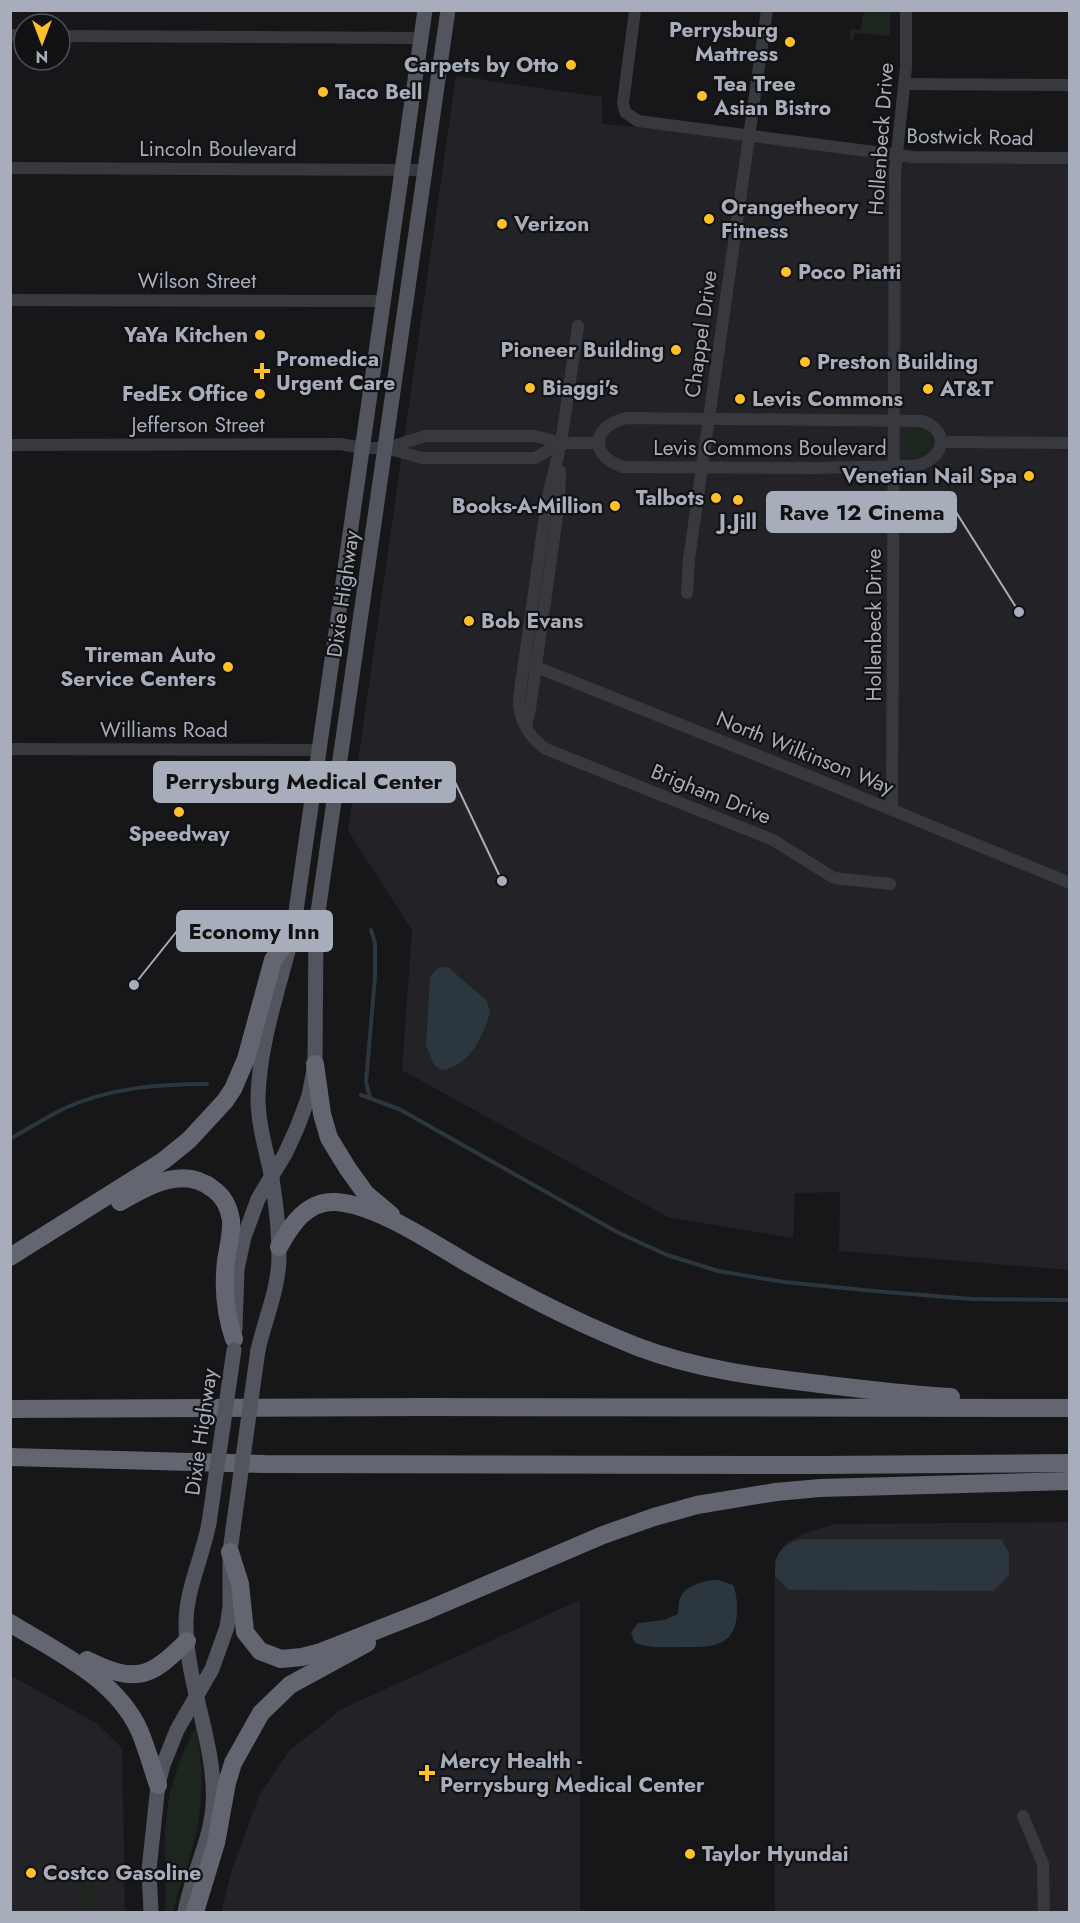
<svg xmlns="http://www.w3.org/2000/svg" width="1080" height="1923" viewBox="0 0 1080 1923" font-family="Jost,sans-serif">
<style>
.built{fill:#232327}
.green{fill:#1c251e}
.water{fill:#2c363f}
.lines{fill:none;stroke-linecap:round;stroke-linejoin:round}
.stream{stroke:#2c363f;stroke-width:4}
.minor{stroke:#38383f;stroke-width:12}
.major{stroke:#53555e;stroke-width:15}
.highway{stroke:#636670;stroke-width:18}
.major-bridge{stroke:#53555e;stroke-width:15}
.poi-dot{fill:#ffc12a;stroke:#121215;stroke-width:2}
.labels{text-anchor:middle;stroke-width:4.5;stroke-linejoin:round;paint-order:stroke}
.poi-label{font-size:21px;font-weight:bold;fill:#a8adbb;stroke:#121215;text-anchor:start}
.street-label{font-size:21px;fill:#a8adbb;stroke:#121215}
.leader{fill:none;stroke:#a8adbb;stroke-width:2}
.callout-dot{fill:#a8adbb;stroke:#121215;stroke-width:2}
.callout{fill:#a8adbb;stroke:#a8adbb;stroke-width:2}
.callout-label{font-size:22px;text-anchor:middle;font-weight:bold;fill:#111}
</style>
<rect width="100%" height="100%" fill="#17171a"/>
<g class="built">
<path d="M456,76L602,97V124L749,137L885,154L1069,158V1270L839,1251L840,1192L795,1193L793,1238L668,1217L402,1070L412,930L348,831Z"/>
<path d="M1069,1522V1912H775V1559L786,1543L805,1533L835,1524Z"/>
<path d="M580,1600V1912H221L233,1867L259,1796L289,1751L342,1709Z"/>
<path d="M10,1675L96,1723L122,1748L125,1912H11Z"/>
</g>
<g class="green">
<path d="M864,11H890V36L855,33L853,41H850V30H860Z"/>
<circle cx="918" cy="443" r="16"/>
<path d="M196,1727C204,1766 204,1806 193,1846C187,1868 178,1890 173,1912H165C167,1888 164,1863 165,1838C166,1798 176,1762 196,1727Z"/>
<path d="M93,1868L96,1871C95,1891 86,1894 103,1912H87L80,1898L81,1879Z"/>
</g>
<g class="water">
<path d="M445,967L449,968L486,1000L490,1011C485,1034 469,1067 442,1070L435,1066L426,1046L430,977L438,968Z"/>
<path d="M804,1539H1001L1009,1553V1575L994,1591L789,1590L775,1576C775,1553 780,1544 804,1539Z"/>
<path d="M718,1580L733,1585C737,1594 737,1604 737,1613C735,1649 709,1647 681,1647C665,1647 649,1649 634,1642L631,1632L638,1623L664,1620L678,1614C679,1609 678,1603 680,1599C684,1585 706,1580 718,1580Z"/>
</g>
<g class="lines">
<g class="stream">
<path d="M361,1095L399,1109L617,1232L667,1255L718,1271L784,1282L874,1291L972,1299L1070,1300"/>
<path d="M370,1098L366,1082L375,977V943L371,930"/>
<path d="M10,1139C28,1129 45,1118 63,1109C108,1088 157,1084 207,1084"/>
</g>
<g class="minor">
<path d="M635,10L623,103L625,112L638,121L913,157L1070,158"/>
<path d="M10,35H24"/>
<path d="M60,36L421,38"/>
<path d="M905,84L1070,85"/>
<path d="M10,168L425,170"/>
<path d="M10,300L383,301"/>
<path d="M578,326L561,443L547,501L519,698C518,718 529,738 546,749L773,840L834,878L890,884"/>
<path d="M627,418L922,421C953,432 943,461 913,466L815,468L623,467C587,455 593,425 627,418Z"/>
<path d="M941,442L1070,443"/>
<path d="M10,445L340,444L362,448H386L422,458H535L561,443"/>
<path d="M387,448L425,436H535L561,443H599"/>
<path d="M687,593L689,559L767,10"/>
<path d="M524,662L829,784L1070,883"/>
<path d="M526,725L530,709L559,502L560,471"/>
<path d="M10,749L318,750"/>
<path d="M892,809L895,172L906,67V10"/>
<path d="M1023,1816L1043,1864L1044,1912"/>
</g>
<g class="major">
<path d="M235,1329L237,1269L244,1237L258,1199L285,1154L297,1128L309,1096L315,1064L316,926L448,10"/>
<path d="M258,1350C265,1319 279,1288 279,1256C279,1231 276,1204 272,1179C267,1152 258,1126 258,1098C259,1043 280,985 293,932L425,10"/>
<path d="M151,1912L149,1870L158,1785L163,1765L177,1730L212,1669L227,1627L230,1606V1552L233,1529"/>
<path d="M185,1912C191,1876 210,1844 213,1806C217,1744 185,1683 186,1621C187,1587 203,1556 209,1523"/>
</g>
<g class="highway">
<path d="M315,1064L322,1114L329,1138L348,1169L366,1194L391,1215"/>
<path d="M120,1202C147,1186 184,1165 213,1189C223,1196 229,1207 231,1220C232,1233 228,1248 226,1261C223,1288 225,1313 234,1339"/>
<path d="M279,1247C291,1225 307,1200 336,1202C377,1205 431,1242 467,1263C521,1294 579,1324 638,1347C696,1369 758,1377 820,1384C863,1389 907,1395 951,1397"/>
<path d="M10,1257L163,1161L189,1140L225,1101L233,1089L246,1059L273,960L293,932"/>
<path d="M10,1409L425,1407L1070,1408"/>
<path d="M10,1457L265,1464L820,1465L1070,1463"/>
<path d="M230,1552L240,1584L245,1632L260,1651L281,1659L302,1657L321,1652L428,1610L603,1535L654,1517L697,1505L776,1492L820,1488L1070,1481"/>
<path d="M10,1623C57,1652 117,1679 140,1732C147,1749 152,1767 158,1785"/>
<path d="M87,1660C136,1684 150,1678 187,1641"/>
<path d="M195,1912L216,1843L227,1783L233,1763L261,1713L290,1685L367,1643"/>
</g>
<g class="major-bridge">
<path d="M209,1523L234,1350"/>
<path d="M233,1529L258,1350"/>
</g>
</g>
<g class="poi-dot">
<circle cx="790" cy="42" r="6"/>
<circle cx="571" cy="65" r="6"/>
<circle cx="323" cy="92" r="6"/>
<circle cx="702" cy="96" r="6"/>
<circle cx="709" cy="219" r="6"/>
<circle cx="502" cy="224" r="6"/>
<circle cx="786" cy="272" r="6"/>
<circle cx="260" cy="335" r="6"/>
<circle cx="676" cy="350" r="6"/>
<circle cx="805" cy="362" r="6"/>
<path d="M259 362h6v6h6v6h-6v6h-6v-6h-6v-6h6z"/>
<circle cx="530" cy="388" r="6"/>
<circle cx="928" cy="389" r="6"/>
<circle cx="260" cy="394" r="6"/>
<circle cx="740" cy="399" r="6"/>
<circle cx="1029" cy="476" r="6"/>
<circle cx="716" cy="498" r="6"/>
<circle cx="738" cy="500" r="6"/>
<circle cx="615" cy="506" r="6"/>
<circle cx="469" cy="621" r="6"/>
<circle cx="228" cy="667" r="6"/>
<circle cx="179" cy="812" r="6"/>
<path d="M424 1764h6v6h6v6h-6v6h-6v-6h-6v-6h6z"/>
<circle cx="690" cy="1854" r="6"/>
<circle cx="31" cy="1873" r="6"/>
</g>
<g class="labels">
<g class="poi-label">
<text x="778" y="37" text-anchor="end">Perrysburg<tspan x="778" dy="24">Mattress</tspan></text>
<text x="559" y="72" text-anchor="end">Carpets by Otto</text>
<text x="714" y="91">Tea Tree<tspan x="714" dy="24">Asian Bistro</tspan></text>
<text x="335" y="99">Taco Bell</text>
<text x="721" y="214">Orangetheory<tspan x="721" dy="24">Fitness</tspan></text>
<text x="514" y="231">Verizon</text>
<text x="798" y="279">Poco Piatti</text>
<text x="248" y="342" text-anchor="end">YaYa Kitchen</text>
<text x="664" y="357" text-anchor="end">Pioneer Building</text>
<text x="276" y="366">Promedica<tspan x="276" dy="24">Urgent Care</tspan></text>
<text x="817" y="369">Preston Building</text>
<text x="542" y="395">Biaggi's</text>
<text x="940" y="396">AT&amp;T</text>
<text x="248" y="401" text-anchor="end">FedEx Office</text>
<text x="752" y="406">Levis Commons</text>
<text x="1017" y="483" text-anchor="end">Venetian Nail Spa</text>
<text x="704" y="505" text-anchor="end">Talbots</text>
<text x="603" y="513" text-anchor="end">Books-A-Million</text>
<text x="738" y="529" text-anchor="middle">J.Jill</text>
<text x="481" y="628">Bob Evans</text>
<text x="216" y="662" text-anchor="end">Tireman Auto<tspan x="216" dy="24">Service Centers</tspan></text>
<text x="179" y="841" text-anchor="middle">Speedway</text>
<text x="440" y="1768">Mercy Health -<tspan x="440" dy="24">Perrysburg Medical Center</tspan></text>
<text x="702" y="1861">Taylor Hyundai</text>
<text x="43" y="1880">Costco Gasoline</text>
</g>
<g class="street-label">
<text transform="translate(970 137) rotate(1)" y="7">Bostwick Road</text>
<text transform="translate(881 139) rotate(-86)" y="7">Hollenbeck Drive</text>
<text x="218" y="156">Lincoln Boulevard</text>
<text x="197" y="288">Wilson Street</text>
<text transform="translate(701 334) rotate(-82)" y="7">Chappel Drive</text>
<text x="198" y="432">Jefferson Street</text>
<text x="770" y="455">Levis Commons Boulevard</text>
<text transform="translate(343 594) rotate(-82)" y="7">Dixie Highway</text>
<text transform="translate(874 625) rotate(-90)" y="7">Hollenbeck Drive</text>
<text x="164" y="737">Williams Road</text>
<text transform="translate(805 753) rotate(22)" y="7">North Wilkinson Way</text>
<text transform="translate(711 794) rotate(22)" y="7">Brigham Drive</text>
<text transform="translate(201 1432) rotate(-82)" y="7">Dixie Highway</text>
</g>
</g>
<path class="leader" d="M1019 612L956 512M502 881L455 782M134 985L177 931"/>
<g class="callout-dot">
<circle cx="1019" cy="612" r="6"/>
<circle cx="502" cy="881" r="6"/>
<circle cx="134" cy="985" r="6"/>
</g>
<g class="callout">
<rect x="767" y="492" width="189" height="40" rx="6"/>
<rect x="154" y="762" width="301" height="40" rx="6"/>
<rect x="177" y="911" width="155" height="40" rx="6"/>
</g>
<g class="callout-label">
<text x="862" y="520">Rave 12 Cinema</text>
<text x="304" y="789">Perrysburg Medical Center</text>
<text x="254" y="939">Economy Inn</text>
</g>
<rect width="1080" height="1923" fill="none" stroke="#a8adbb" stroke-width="24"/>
<g transform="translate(42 42) rotate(180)"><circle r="28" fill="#121215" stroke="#4e5057" stroke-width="1.5"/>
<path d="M0-4.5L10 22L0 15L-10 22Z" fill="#ffc12a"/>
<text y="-9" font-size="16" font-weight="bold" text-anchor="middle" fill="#a8adbb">N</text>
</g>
</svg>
